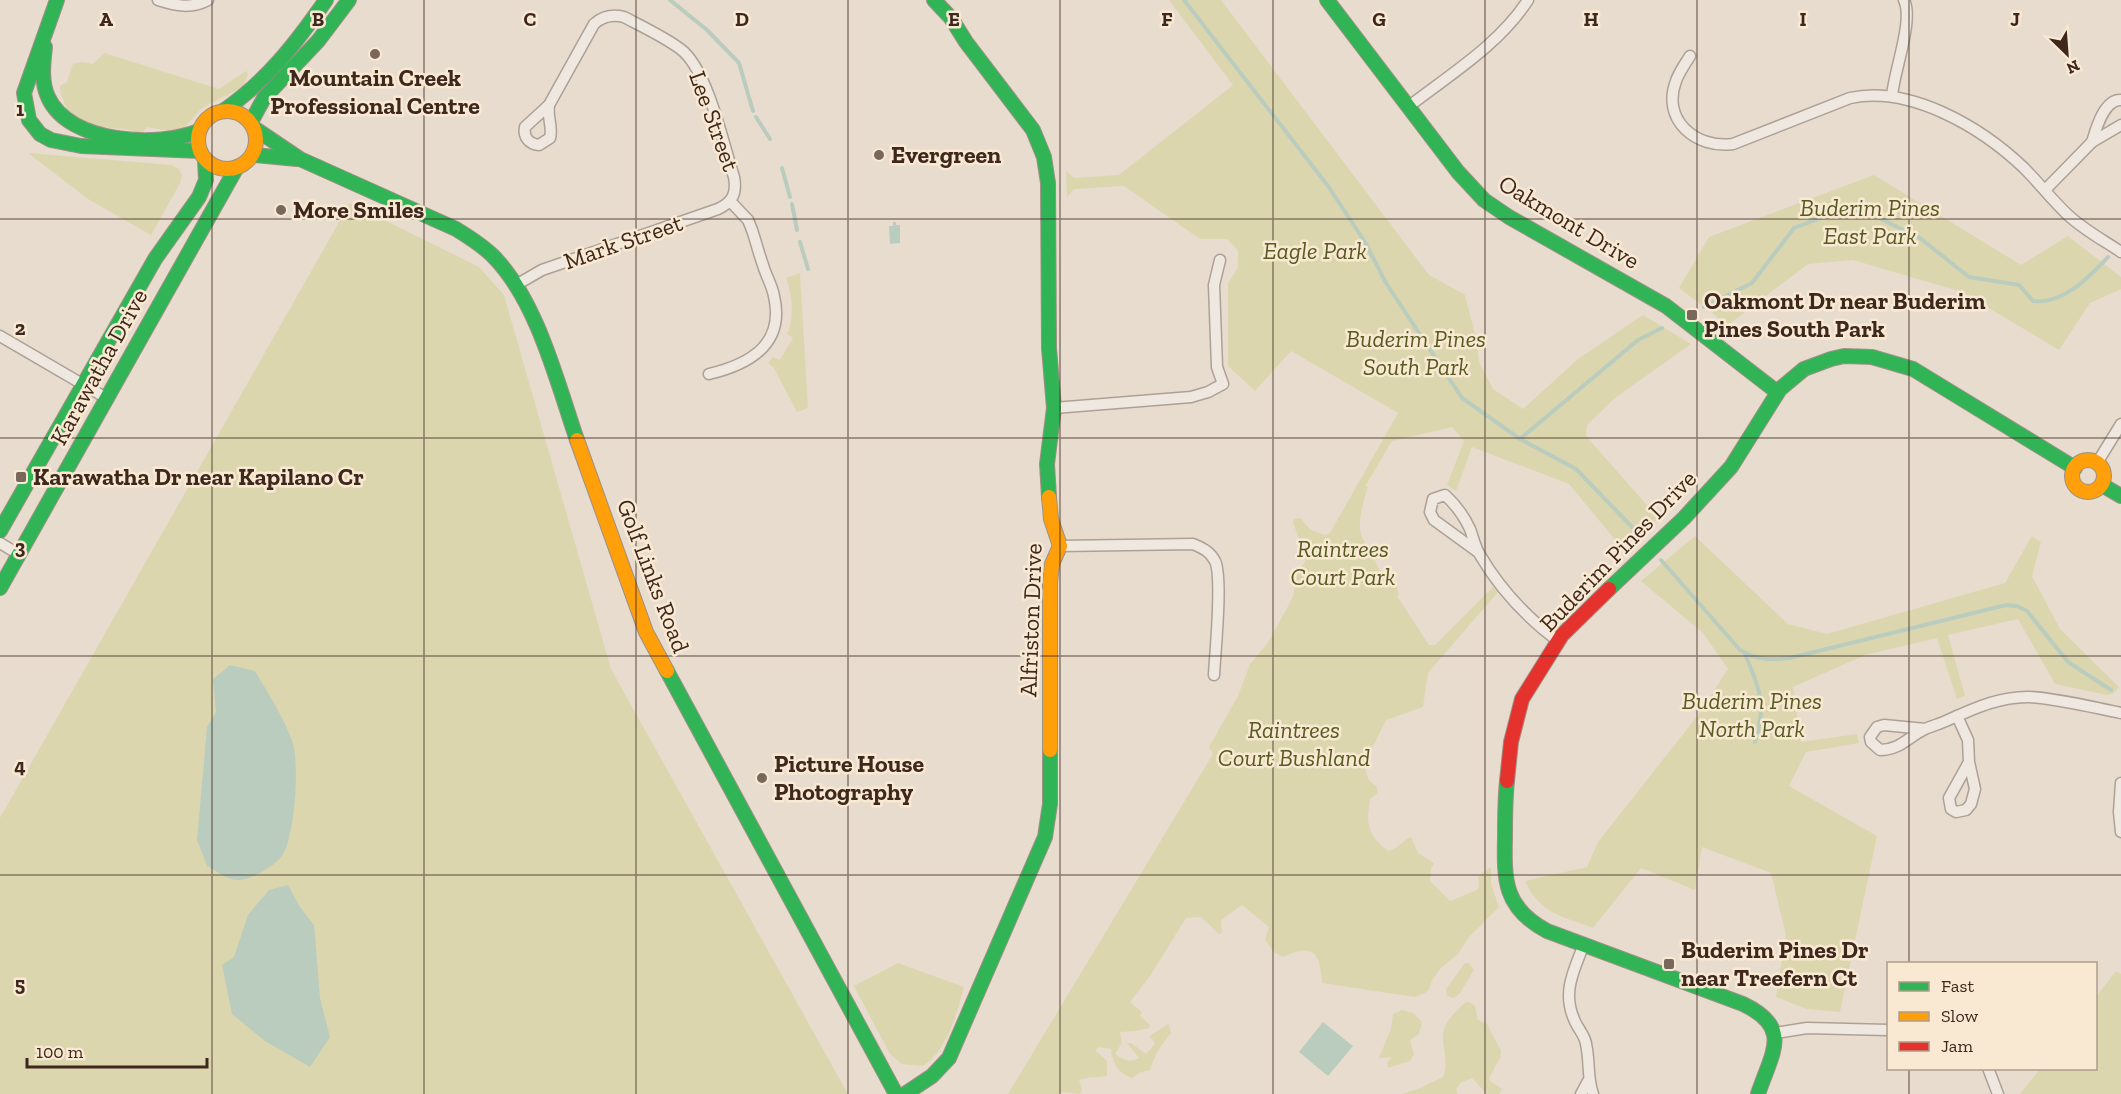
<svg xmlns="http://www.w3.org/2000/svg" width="2121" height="1094" viewBox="0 0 2121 1094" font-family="'Zilla Slab',serif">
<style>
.green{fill:#dcd6af}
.water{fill:#b9ccbe}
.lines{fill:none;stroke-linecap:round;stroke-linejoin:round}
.stream{stroke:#b9ccbe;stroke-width:4}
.street-casing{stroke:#ada196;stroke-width:13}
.fast-casing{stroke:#9d9186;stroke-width:16}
.slow-casing{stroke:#9d9186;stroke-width:16}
.jam-casing{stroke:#9d9186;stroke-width:16}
.street{stroke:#efe8e0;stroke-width:10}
.fast{stroke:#30b455;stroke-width:14}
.slow{stroke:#ff9f0a;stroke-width:14}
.jam{stroke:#e5322d;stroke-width:14}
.grid{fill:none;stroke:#3e281d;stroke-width:1.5;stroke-opacity:0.55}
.poi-dot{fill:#7a675b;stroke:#f9e9d3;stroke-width:2}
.labels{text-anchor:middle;stroke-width:5;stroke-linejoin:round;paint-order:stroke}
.poi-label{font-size:24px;font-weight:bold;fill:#3e281d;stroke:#f9e9d3;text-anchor:start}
.street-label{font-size:24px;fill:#3e281d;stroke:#f9e9d3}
.park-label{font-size:24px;font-style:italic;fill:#565c21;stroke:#f9e9d3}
.grid-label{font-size:20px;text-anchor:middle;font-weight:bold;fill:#3e281d;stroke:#f9e9d3;stroke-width:5;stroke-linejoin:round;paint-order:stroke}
</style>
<rect width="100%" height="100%" fill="#e8dcce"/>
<g class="green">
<path d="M1169,0H1221L1429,275L1465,295L1476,338L1479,362L1493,389L1523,409L1578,359L1643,315L1691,344L1615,398L1587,425L1586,436L1652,511L1666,512L1619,553L1617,542L1569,484L1472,447L1456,491L1447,485L1464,441L1452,427L1392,441L1366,485L1368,487C1364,499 1356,525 1362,537C1365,544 1371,550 1374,557C1377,568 1383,576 1396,584L1399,595L1397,596L1429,645H1435L1493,587L1498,592L1428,673L1423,707L1386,720L1364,765L1369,780L1377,787L1378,793L1370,799C1366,825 1367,834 1388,851C1399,849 1401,841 1411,837L1418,853L1434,863L1431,869L1430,881L1450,901L1477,890L1479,886L1478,876L1491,867V884L1499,907L1469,937L1458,954L1441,968L1432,980L1429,989L1425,993L1415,997L1322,983C1320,952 1313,943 1283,957L1274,952L1265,940L1269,927L1242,905L1221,920L1222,933L1219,934L1201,917L1186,918L1150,976L1130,1002L1142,1012L1140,1016L1150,1025L1149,1028L1136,1031L1120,1032L1122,1043L1115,1054C1124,1060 1129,1063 1139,1058L1127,1043H1131L1146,1054L1155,1044L1150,1036L1168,1024L1169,1025L1171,1033C1161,1045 1154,1056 1150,1070L1139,1073L1132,1078C1118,1074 1112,1062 1111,1049L1099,1047L1095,1050L1107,1061V1076C1097,1078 1089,1076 1079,1080L1082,1090L1080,1094L1062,1092L1058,1094H1008L1213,754L1209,747L1238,696L1250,664L1267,644L1287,608L1293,596L1298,571L1305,562L1304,551L1293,523L1294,519L1300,518L1311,530L1325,535L1330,533L1398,413L1291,351L1255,391L1228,366V283L1238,268V250L1227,239H1200L1124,186L1074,189L1067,197L1066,171L1074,178L1119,175L1233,85Z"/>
<path d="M104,53L219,89L246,71L248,74L243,87L202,108L184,128L168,131L147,127L142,133L124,129L86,126L68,112L61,95L60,86L67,82L73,64L82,62L93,64Z"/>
<path d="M28,153L171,165L179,169L182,175L180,183L151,235L88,199Z"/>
<path d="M1874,175L2021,265L2068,236L2121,277V289L2090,303L2059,350L1962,292L1853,260L1808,264L1728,325L1679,288L1709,237Z"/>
<path d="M350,203L479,267L504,295L611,669L848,1094H0V818Z"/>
<path d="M800,273L808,408L797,412L774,368L768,363L773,357L780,360L793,338L787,334C795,320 792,292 786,278Z"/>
<path d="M1695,536L1788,624L1827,634L2005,583L2032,536L2041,542L2032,576L2060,629L2119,687L2114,693L2107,695L2055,684L2018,619L1948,635L1965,696L1957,699L1937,638L1865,655L1793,687L1801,742L1857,734L1859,743L1806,752L1789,786L1877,836L1840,1012L1807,1009L1776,997L1786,935L1771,873L1702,847L1695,890L1641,868L1593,928C1562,916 1540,914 1525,881L1587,867L1598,842L1699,714L1728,669L1703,633L1641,581Z"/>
<path d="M898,963L964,987C956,1015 948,1049 923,1066L902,1064L890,1054L854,986Z"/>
<path d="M1465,963H1469L1474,970L1460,993L1454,998L1447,996L1446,989Z"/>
<path d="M2116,971L2121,974V1094H2020L2040,1069L2096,1068V997Z"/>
<path d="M1466,1002H1469L1475,1006L1478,1020L1487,1024L1501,1051L1500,1058L1489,1078L1490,1081L1502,1089L1499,1094H1487L1472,1078L1460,1083L1456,1089L1458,1094H1402L1418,1089L1443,1077C1449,1062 1442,1048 1443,1033C1445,1021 1457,1010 1466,1002Z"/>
<path d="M1402,1010L1413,1013L1422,1022L1419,1034L1410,1040L1414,1054L1410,1061L1388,1068L1387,1063L1392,1057L1379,1058L1391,1029L1393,1014Z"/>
</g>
<g class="water">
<path d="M893,222H896V225H900V243L890,244L889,226H893Z"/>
<path d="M230,665L255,671C268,693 283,716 292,741C300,762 295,834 283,854C277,865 249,882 236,880C227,879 215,870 207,866L197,840L207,727L216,712L213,679Z"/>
<path d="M288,885L300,907L314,925L320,998L330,1037L310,1067L265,1041L232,1014L222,965L234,957L248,915L269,890Z"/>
<path d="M1323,1022L1353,1046L1328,1076L1299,1052Z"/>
</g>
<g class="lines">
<g class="stream">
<path d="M670,0L707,30L739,63L753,111"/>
<path d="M1184,0L1328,186L1365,242L1386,283L1462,398L1520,439L1576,469L1634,529"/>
<path d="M756,117L770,139"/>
<path d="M782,168L790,197"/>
<path d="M792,204L797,230"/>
<path d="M800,242L808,269"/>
<path d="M1704,307L1752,283L1794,228L1829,215L1852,211L1873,215L1920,238L1969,277L2019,285L2033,301C2063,305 2089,277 2108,257"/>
<path d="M1520,439L1638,340L1662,328"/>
<path d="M1661,560L1740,650C1756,660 1771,660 1790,658L2006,605L2017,606L2027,611L2068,662L2111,690"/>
<path d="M1745,654C1760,690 1767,704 1755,742"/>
</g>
<g class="street-casing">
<g id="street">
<path d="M158,0C177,6 191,9 208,0"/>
<path d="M1690,56C1685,64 1679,72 1676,81C1661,120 1696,149 1733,144L1850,98C1910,85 1981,127 2024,168C2039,183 2052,200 2068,215C2084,230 2103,240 2121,252"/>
<path d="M1892,96C1894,71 1914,20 1904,0"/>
<path d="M549,105C547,117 553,127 550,138L539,145C529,144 523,137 525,127Z"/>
<path d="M1408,107C1449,75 1499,45 1528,0"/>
<path d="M2092,142C2096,129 2104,99 2121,100"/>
<path d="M2045,190L2092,142L2121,125"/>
<path d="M516,285L542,270L718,209C733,202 737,193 734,177C723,143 709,76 684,52C671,40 641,26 624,17C612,14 603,16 594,24L549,105"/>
<path d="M0,336L108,399"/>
<path d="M709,374C751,364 785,344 774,296C772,285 766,276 763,265C759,254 756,242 752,230L748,220L730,201"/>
<path d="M1054,408L1191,397L1208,392L1223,384L1217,367L1214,285L1220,260"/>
<path d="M2097,463L2121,424"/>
<path d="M0,543L20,555"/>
<path d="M1060,546L1193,544C1202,548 1210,551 1215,561C1223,578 1215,653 1214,675"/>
<path d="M1478,552L1434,520L1430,512L1433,499L1445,495C1456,505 1464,516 1470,529C1473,537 1475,547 1480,555C1500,589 1526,617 1558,641"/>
<path d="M1957,716L1968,740L1969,762L1975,789L1971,804L1966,810L1956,812L1951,809L1949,798L1969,762"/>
<path d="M1925,729L1884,725L1877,727L1870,737L1871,742L1880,750C1900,750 1908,737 1925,729C1932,726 1939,724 1946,721C1973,709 2000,696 2030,697C2061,699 2091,707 2121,713"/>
<path d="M2121,783L2119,812L2121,832"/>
<path d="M1584,944C1574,970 1562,992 1574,1019C1577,1028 1585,1035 1586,1044C1590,1061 1587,1078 1593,1094"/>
<path d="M1776,1033L1807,1028L1888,1030"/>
<path d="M1988,1068L1998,1094"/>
<path d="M1581,1094L1588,1081"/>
</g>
</g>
<g class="fast-casing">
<g id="fast">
<path d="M57,0L24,93L29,120L40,134L51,140L81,146L200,151"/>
<path d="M934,0L951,18L966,42L1033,130L1044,157L1048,183L1049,348L1054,408L1047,464L1049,497"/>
<path d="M1327,0L1458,172L1484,200L1509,217L1666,306L1777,392"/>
<path d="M45,47C43,64 41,82 48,97C69,144 158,148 199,131"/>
<path d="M223,111C267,81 296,43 326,0"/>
<path d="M251,122L264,98L318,41L349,0"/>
<path d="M254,128L300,159L456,229C469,237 482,245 493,256C537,300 557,382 577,440"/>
<path d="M253,155L297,159"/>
<path d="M2102,485L2121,496"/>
<path d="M0,531L155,259L199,197L206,180L205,159"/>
<path d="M0,588L237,167"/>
<path d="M1609,589L1684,518L1731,467L1780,389L1804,369L1831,359L1844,356L1872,357L1913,369L2075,468"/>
<path d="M667,671L896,1094"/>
<path d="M1507,781C1505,800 1505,818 1505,837C1504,881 1504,908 1547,931L1743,1004C1793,1028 1772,1052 1758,1094"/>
<path d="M905,1094L932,1076L949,1058L1045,837L1050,804V750"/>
</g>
</g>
<g class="slow-casing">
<g id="slow">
<circle cx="227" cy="140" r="29"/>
<path d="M577,440L646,632L667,671"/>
<circle cx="2088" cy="476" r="16"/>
<path d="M1049,497L1051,519L1060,546L1052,564L1050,583V750"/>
</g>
</g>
<g class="jam-casing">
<path id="jam" d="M1507,781L1511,742L1522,699L1562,635L1609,589"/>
</g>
<use href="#street" class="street"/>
<use href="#fast" class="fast"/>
<use href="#slow" class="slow"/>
<use href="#jam" class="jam"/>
</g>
<path class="grid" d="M212,0V1094M424,0V1094M636,0V1094M848,0V1094M1060,0V1094M1273,0V1094M1485,0V1094M1697,0V1094M1909,0V964M0,219H2121M0,438H2121M0,656H2121M0,875H2121M1909,1068V1094"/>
<g class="poi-dot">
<circle cx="375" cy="54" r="6"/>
<circle cx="879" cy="155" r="6"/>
<circle cx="281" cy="210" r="6"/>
<rect x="1686" y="309" width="12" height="12" rx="3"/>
<rect x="15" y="471" width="12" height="12" rx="3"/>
<circle cx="762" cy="778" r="6"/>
<rect x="1663" y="958" width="12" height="12" rx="3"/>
</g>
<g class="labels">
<g class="poi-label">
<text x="375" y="86" text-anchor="middle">Mountain Creek<tspan x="375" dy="28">Professional Centre</tspan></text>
<text x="891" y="163">Evergreen</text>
<text x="293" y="218">More Smiles</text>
<text x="1704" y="309">Oakmont Dr near Buderim<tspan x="1704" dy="28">Pines South Park</tspan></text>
<text x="33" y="485">Karawatha Dr near Kapilano Cr</text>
<text x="774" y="772">Picture House<tspan x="774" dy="28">Photography</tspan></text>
<text x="1681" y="958">Buderim Pines Dr<tspan x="1681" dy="28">near Treefern Ct</tspan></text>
</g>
<g class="street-label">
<text transform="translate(714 121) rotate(70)" y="8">Lee Street</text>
<text transform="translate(1569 222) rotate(31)" y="8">Oakmont Drive</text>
<text transform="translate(623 242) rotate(-19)" y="8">Mark Street</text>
<text transform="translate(99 367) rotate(-61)" y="8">Karawatha Drive</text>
<text transform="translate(1618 551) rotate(-46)" y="8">Buderim Pines Drive</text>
<text transform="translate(653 576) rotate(69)" y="8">Golf Links Road</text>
<text transform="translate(1031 620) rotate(-88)" y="8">Alfriston Drive</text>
</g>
<g class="park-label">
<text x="1870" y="216">Buderim Pines<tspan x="1870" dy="28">East Park</tspan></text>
<text x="1315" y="259">Eagle Park</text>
<text x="1416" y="347">Buderim Pines<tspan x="1416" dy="28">South Park</tspan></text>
<text x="1343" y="557">Raintrees<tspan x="1343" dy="28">Court Park</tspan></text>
<text x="1752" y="709">Buderim Pines<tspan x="1752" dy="28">North Park</tspan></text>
<text x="1294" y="738">Raintrees<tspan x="1294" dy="28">Court Bushland</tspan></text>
</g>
</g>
<g class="grid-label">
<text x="106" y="26">A</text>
<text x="318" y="26">B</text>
<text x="530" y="26">C</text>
<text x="742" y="26">D</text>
<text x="954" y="26">E</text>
<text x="1167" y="26">F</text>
<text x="1379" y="26">G</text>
<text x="1591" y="26">H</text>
<text x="1803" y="26">I</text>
<text x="2015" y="26">J</text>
<text x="20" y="116">1</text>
<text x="20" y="335">2</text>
<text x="20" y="554">3</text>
<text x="20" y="773">4</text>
<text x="20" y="991">5</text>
</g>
<rect x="1887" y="962" width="210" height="108" fill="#f9e9d3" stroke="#ae9c8a" stroke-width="1.5"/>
<rect x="1899" y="982" width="30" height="9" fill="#30b455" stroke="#ae9c8a" stroke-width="1.5"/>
<text x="1941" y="992" font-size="18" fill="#3e281d">Fast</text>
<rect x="1899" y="1012" width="30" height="9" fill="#ff9f0a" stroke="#ae9c8a" stroke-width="1.5"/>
<text x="1941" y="1022" font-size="18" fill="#3e281d">Slow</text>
<rect x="1899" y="1042" width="30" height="9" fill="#e5322d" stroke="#ae9c8a" stroke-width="1.5"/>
<text x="1941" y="1052" font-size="18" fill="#3e281d">Jam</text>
<g transform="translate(2067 54) rotate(155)" stroke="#f9e9d3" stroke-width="4.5" paint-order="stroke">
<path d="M0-4.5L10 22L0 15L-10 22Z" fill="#3e281d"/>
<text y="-9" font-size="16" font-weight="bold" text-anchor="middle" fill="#3e281d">N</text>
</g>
<path d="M27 1058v9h180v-9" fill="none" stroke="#3e281d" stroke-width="3"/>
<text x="36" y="1058" font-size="18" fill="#3e281d" stroke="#f9e9d3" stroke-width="4.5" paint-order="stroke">100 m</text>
</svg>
